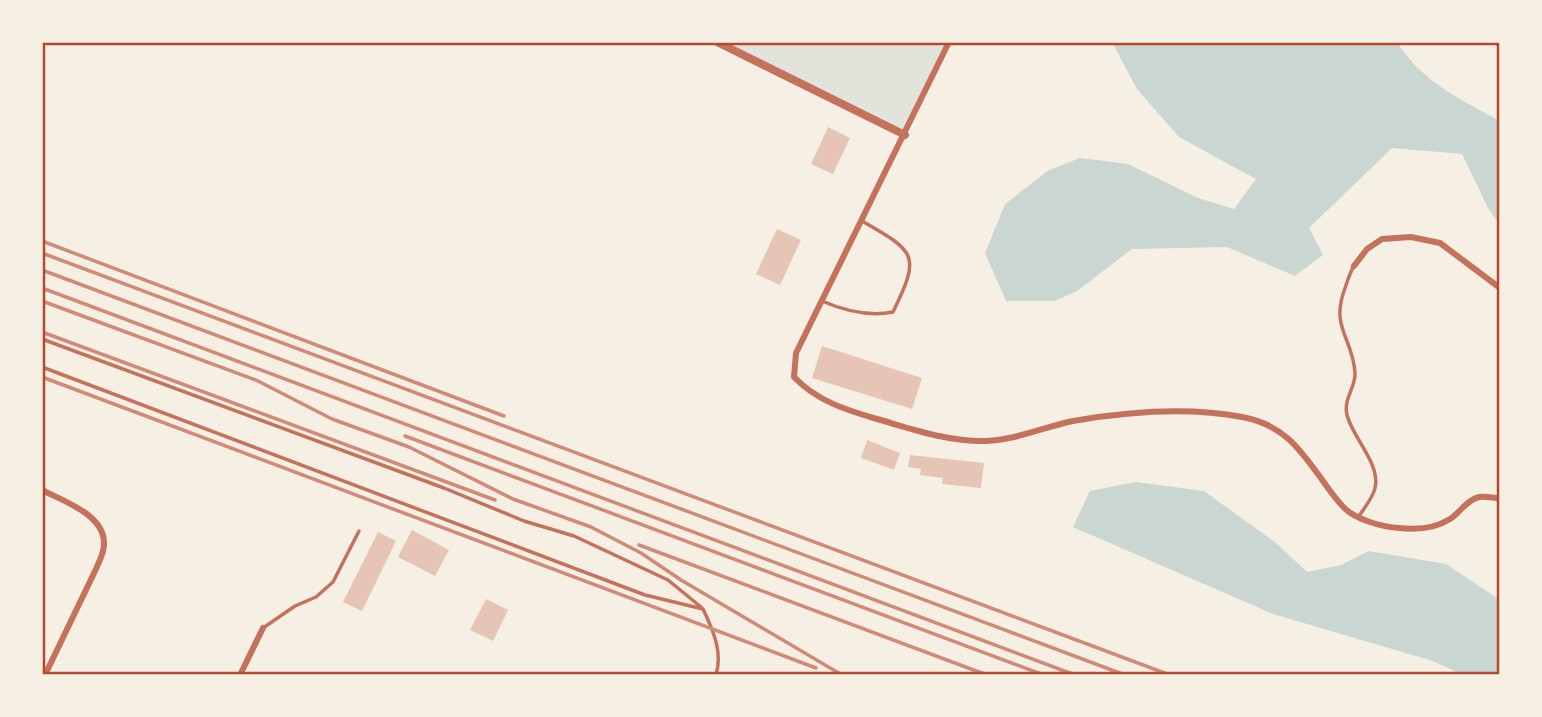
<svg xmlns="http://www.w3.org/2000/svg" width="1542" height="717" viewBox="0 0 1542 717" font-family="'Roboto Condensed',sans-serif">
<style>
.green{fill:#e2e4dc}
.water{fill:#c9d6d2}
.building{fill:#e6c5b7}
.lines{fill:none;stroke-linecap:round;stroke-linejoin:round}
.service{stroke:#c5725c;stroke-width:3.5}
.minor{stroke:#c5725c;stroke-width:6}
.tertiary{stroke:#c5725c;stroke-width:8}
.rail{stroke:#cf8b77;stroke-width:3.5}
.neatline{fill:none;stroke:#b5482f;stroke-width:2.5}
</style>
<rect width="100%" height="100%" fill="#f6efe4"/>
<path class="green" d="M717,42H949L905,135Z"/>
<g class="water">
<path d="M1112,42H1397C1421,81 1461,100 1500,121V225L1488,208L1462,154L1392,148L1309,228L1323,255L1295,276L1227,247L1132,249L1077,291L1055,301H1006L985,253L1005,204L1049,170L1080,158L1128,164L1198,198L1234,209L1256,179L1179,137L1137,89Z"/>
<path d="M1136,482L1204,491L1276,543L1307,572L1341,565L1369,551L1446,564L1500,600V675H1463L1433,661L1273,614L1073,527L1090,491Z"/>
</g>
<g class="building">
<path d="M828,127L850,138L833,174L811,164Z"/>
<path d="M777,229L801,240L780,285L756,274Z"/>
<path d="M822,346L922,378L912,409L812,378Z"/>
<path d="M867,440L900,453L894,470L861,458Z"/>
<path d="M910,455L984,463L981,488L942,484L943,478L920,475L921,469L908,467Z"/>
<path d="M412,530L449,550L435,576L398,557Z"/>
<path d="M378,532L396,541L362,611L343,602Z"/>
<path d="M486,599L508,610L493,641L470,630Z"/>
</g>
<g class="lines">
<g class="service">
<path d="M1354,266C1349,274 1347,283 1344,291C1331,328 1353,339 1355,373C1356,387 1343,399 1347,415C1352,437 1381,464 1375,488C1373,498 1364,508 1359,516"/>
<path d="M822,301C845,311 868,317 893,312C921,255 916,252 862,221"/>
<path d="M42,339L444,488L524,521L574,536L668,580L701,607"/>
<path d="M42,367L645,595L703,609C713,630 723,652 716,675"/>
<path d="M263,628L295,606L316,597L333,582L359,531"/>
</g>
<g class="minor">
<path d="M949,42L796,353L794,377C817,401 846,410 877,419C912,429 949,442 986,441C1016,440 1044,427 1073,421C1126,412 1189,407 1242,417C1287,425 1303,454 1328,488C1334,496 1341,506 1349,512C1362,521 1383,527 1399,528C1416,530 1434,529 1450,519C1460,513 1466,500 1479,497C1485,496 1494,498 1500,498"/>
<path d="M1496,42L1500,44"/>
<path d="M1354,266L1367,249L1382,239L1411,237L1440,243L1500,288"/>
<path d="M42,490C63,501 103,514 104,542C105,552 99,561 96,569L45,675"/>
<path d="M240,675L263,628"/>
</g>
<path class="tertiary" d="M717,42L905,135"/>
<g class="rail">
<path d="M42,241L504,416"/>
<path d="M42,253L1170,675"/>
<path d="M42,270L1125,675"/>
<path d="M42,288L1075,675"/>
<path d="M42,301L256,380L332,419L409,447L513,499L591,527L641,553L681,580L842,675"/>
<path d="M42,332L495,500"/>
<path d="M42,377L816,668"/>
<path d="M405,436L1044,675"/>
<path d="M639,545L987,675"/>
</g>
</g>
<rect width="1542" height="717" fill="none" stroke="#f6efe4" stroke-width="88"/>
<rect x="44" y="44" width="1454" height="629" class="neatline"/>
</svg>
